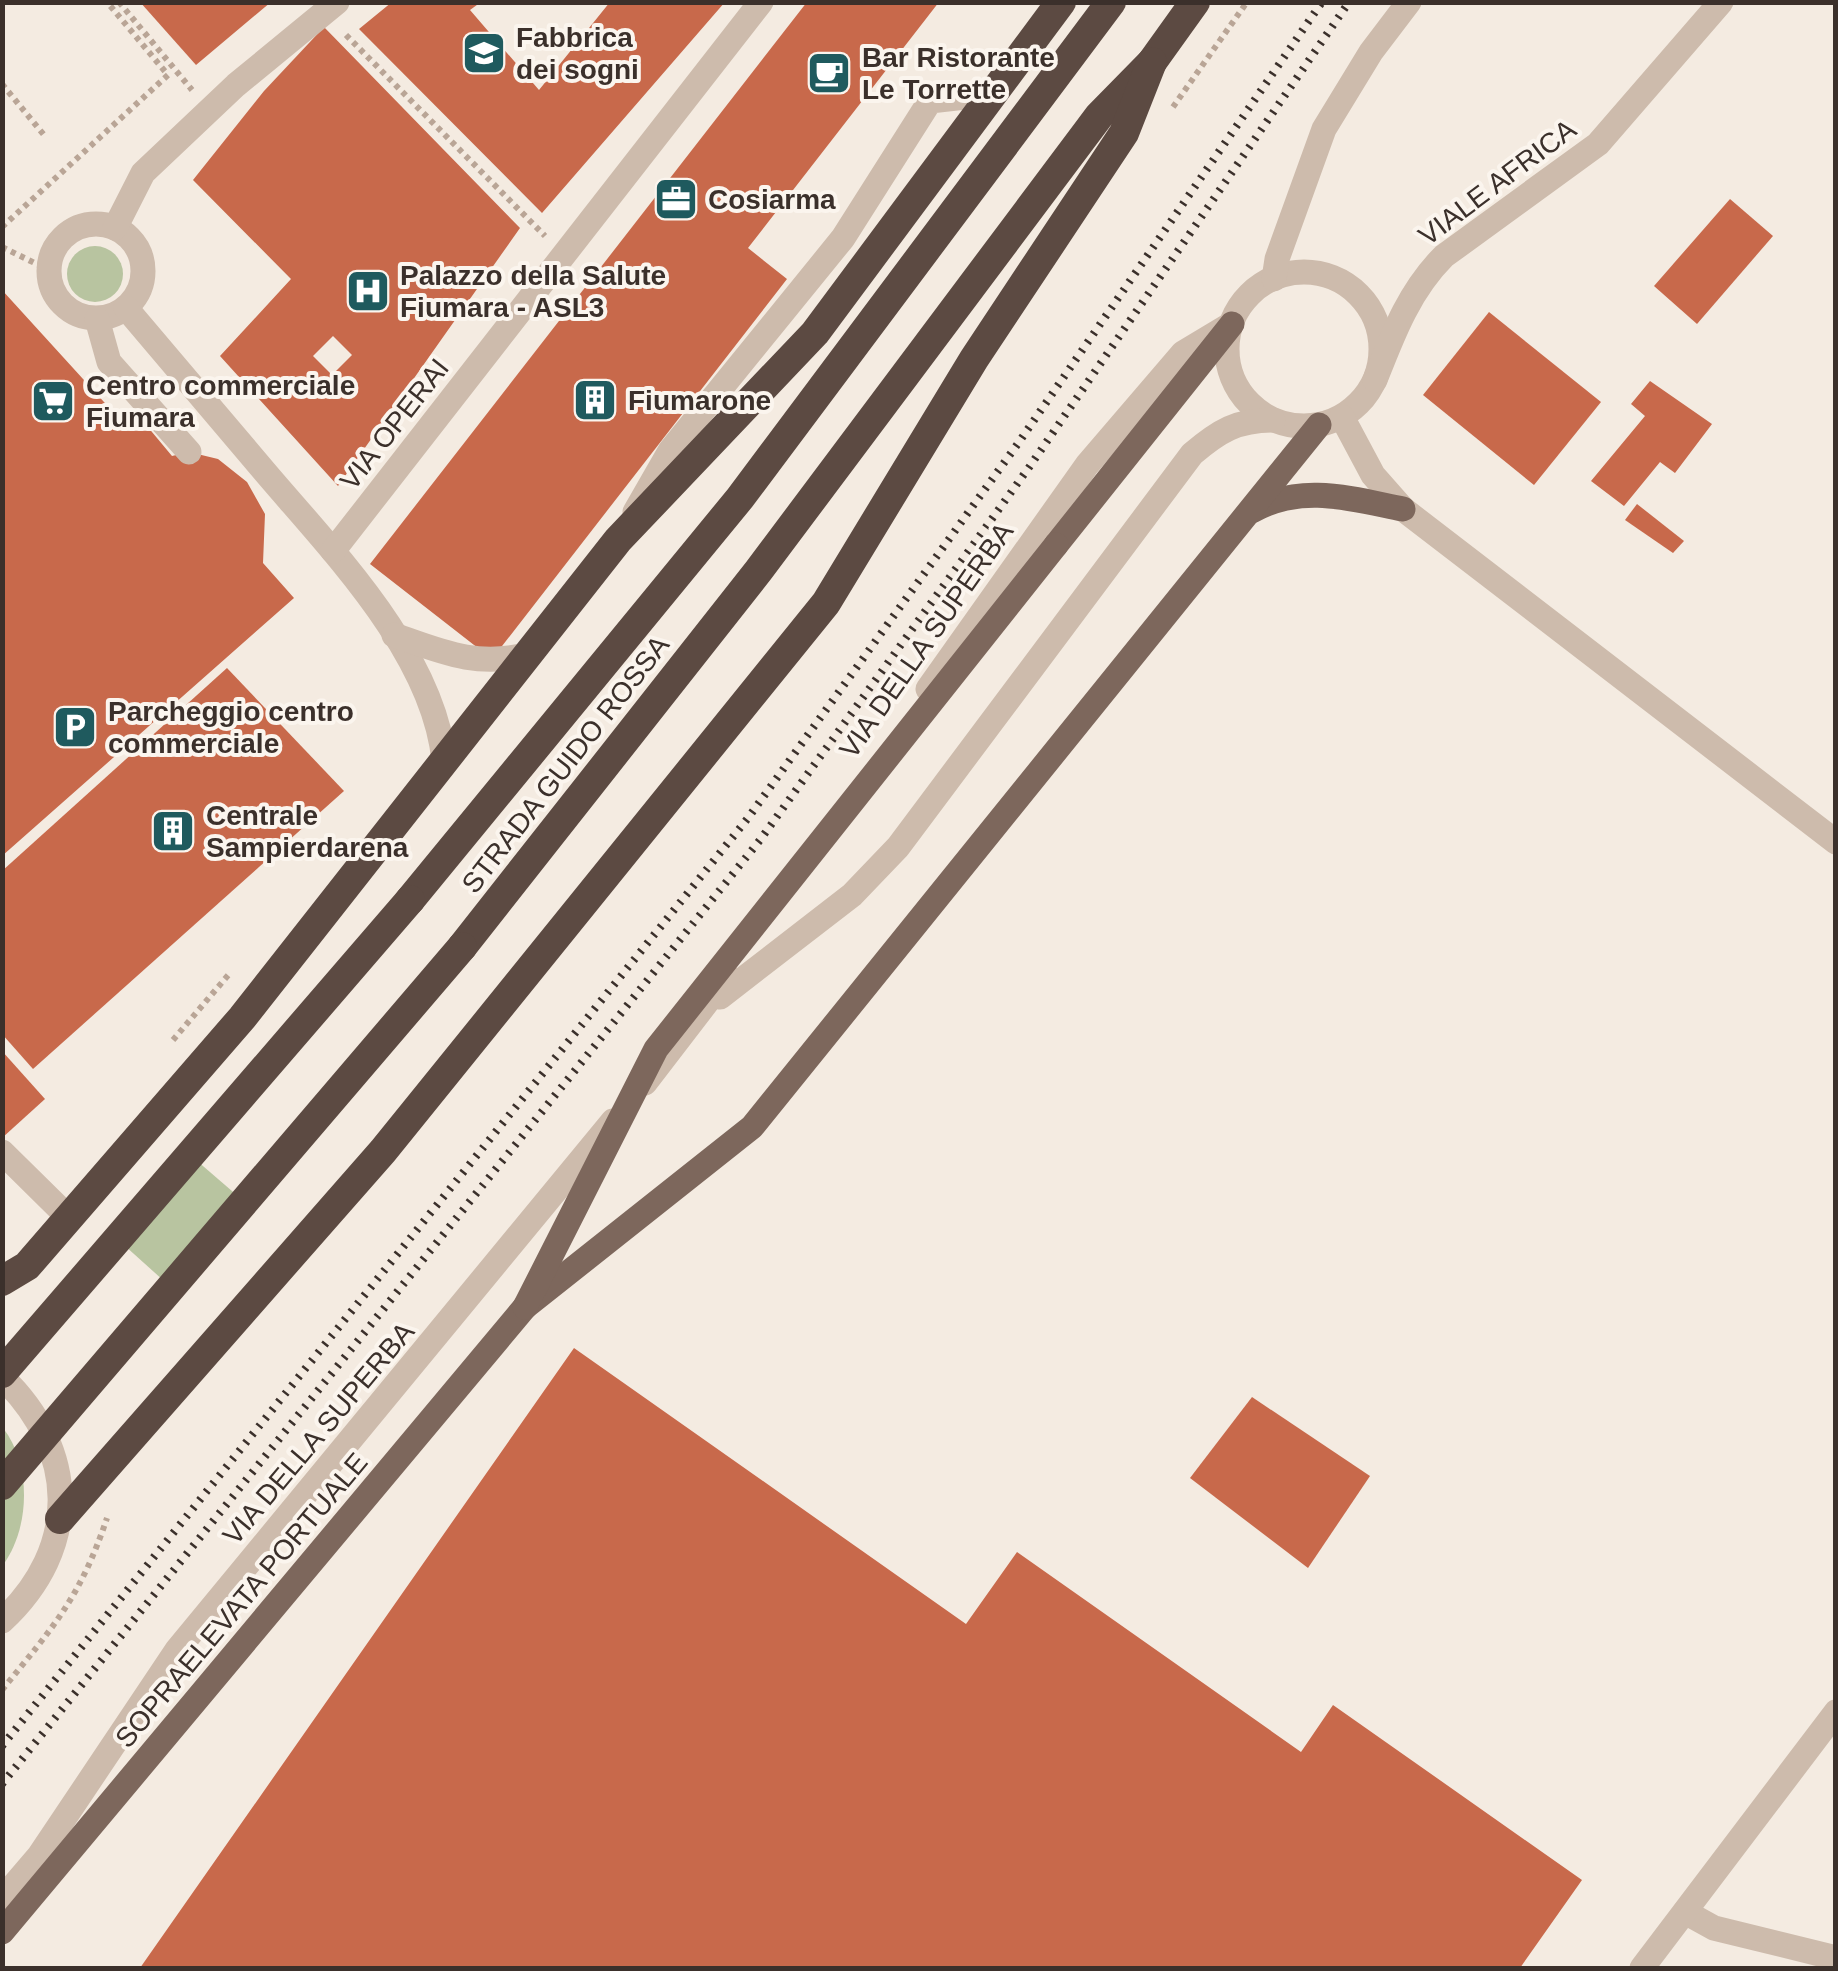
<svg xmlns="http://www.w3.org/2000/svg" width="1838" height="1971" viewBox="0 0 1838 1971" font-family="Arial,sans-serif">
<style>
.green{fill:#b8c4a0}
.building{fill:#c8694b;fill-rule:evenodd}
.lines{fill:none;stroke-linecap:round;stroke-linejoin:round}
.path{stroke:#b9a596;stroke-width:6;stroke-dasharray:5 5;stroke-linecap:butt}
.minor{stroke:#cdbbac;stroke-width:25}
.major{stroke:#7d675c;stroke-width:25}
.highway{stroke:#5c4a42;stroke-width:30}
.rail{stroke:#3b302b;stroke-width:8;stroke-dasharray:2.5 8;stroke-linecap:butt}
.major-bridge{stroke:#7d675c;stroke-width:25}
.highway-bridge{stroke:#5c4a42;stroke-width:30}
.labels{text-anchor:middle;stroke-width:8;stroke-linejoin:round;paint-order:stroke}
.poi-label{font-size:28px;font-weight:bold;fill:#3b302b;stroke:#fbf5ee;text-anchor:start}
.street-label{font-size:28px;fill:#3b302b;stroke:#fbf5ee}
</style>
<rect width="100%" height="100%" fill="#f4ebe1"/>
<g class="green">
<circle cx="95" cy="274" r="28"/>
<path d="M196,1160L247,1204L174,1290L124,1245Z"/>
<path d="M3,1428C32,1465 30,1528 3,1565Z"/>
</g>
<g class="building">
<path d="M140,2H271L196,65Z"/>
<path d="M392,2H481L470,10L539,90L610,2H725L542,213L359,29Z"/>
<path d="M807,2H939L748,248L787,279L492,659L370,564Z"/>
<path d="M324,27L520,228L338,486L220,356L291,279L193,180L264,91ZM333,336L352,355L332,375L313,356Z"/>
<path d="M1730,199L1773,236L1697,324L1654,286Z"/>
<path d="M2,290L124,424L137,414L172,456L189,452L218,459L247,482L265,514L263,563L294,598L2,856Z"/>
<path d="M1489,312L1601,402L1534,485L1423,395Z"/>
<path d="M1650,381L1712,424L1675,473L1660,462L1624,506L1591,481L1645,416L1631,404Z"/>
<path d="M1637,504L1684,541L1673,553L1625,520Z"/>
<path d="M227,668L344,791L33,1069L2,1034V871Z"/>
<path d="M2,1051L45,1099L2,1138Z"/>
<path d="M574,1348L966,1624L1017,1552L1301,1752L1333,1705L1582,1880L1520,1968H140Z"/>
<path d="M1252,1397L1370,1476L1308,1568L1190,1478Z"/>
</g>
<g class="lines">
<g class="path">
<path d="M119,2L192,90"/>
<path d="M346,35L545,236"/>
<path d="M2,84L44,135"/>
<path d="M1173,107L1247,2"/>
<path d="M2,227L168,75L107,2"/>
<path d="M2,247L49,270"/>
<path d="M173,1040L230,973"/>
<path d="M2,1690C54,1626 80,1598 107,1518"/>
</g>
<g class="minor">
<circle cx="96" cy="271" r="47"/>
<path d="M115,228L143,173L236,85L337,2"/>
<circle cx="1304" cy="349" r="77"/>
<path d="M1274,279L1277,259L1324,129L1371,52L1409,2"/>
<path d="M126,308C172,363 219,417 265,472C332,551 434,654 444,761"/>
<path d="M97,319L109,362L189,452"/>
<path d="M1375,380C1393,334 1409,291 1444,256L1598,144L1721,2"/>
<path d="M1342,417L1373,475L1403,509L1836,842"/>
<path d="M635,512L670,451L843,238L930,101L992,94"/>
<path d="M333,551L761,2"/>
<path d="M394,635C442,652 478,668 529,654"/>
<path d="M928,689L1087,465L1183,353L1228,326"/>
<path d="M720,997L852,895L898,847L1192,454C1219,431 1237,420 1273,420"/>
<path d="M645,1083L727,976"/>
<path d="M2,1152L69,1218"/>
<path d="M2,1377C78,1450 81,1548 2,1621"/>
<path d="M2,1899L39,1856L177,1650L613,1121"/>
<path d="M1685,1912L1714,1928L1836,1958"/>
<path d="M1642,1968L1836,1712"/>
</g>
<g class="major">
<path d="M1252,511C1301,483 1352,499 1403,509"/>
<path d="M1056,545L1232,324"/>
<path d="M2,1932L525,1307L752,1127L1319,425"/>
</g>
<g class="highway">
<path d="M410,900L740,498L1111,2"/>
<path d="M462,947L759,570L1099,116L1152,62L1195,2"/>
<path d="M2,1281L27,1266L242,1018L618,540L815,333L1061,2"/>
<path d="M60,1519L383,1151L826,603L974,359L1124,133L1152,62"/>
</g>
<g class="rail">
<path d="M2,1746L748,818L1019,442L1322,2"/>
<path d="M2,1784L760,840L1030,466L1349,2"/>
</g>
<path class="major-bridge" d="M525,1307L656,1049L1056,545"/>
<g class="highway-bridge">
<path d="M2,1373L410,900"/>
<path d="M2,1485L462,947"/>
</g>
</g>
<defs>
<g id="school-square" transform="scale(2.25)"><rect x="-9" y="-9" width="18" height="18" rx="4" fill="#1f5a5e" stroke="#fbf5ee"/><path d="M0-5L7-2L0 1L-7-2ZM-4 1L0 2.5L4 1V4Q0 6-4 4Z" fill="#fff"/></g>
<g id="cafe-square" transform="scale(2.25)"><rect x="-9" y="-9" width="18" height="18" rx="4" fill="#1f5a5e" stroke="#fbf5ee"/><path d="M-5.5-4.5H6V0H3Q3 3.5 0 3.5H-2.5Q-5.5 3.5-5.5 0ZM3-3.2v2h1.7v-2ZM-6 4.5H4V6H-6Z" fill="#fff"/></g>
<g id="office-square" transform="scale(2.25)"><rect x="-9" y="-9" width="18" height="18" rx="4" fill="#1f5a5e" stroke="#fbf5ee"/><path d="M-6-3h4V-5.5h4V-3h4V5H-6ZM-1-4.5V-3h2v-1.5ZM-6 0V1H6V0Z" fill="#fff"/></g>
<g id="hospital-square" transform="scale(2.25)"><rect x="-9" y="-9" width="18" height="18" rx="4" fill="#1f5a5e" stroke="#fbf5ee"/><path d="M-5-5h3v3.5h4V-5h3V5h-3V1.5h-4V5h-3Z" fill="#fff"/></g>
<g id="building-square" transform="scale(2.25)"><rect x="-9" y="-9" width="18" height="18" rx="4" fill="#1f5a5e" stroke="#fbf5ee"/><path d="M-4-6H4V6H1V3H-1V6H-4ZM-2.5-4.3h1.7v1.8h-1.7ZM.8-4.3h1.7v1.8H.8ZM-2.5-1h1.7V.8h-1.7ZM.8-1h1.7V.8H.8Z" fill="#fff"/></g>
<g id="supermarket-square" transform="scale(2.25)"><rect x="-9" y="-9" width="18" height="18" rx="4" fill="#1f5a5e" stroke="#fbf5ee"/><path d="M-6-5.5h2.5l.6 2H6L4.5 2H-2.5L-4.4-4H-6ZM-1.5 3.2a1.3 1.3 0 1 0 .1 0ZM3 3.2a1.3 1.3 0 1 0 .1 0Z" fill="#fff"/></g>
<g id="parking-square" transform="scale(2.25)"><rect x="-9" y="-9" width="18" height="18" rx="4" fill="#1f5a5e" stroke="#fbf5ee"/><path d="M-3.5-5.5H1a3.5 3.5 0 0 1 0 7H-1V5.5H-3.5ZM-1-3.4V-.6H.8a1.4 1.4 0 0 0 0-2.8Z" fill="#fff"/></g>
</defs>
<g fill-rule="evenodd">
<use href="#school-square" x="484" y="53"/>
<use href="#cafe-square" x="829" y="73"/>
<use href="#office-square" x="676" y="199"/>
<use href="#hospital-square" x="368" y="291"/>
<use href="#building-square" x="595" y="400"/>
<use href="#supermarket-square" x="53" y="401"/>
<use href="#parking-square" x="75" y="727"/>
<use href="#building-square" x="173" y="831"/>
</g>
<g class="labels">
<g class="poi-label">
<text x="516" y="47">Fabbrica<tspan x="516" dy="32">dei sogni</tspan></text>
<text x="862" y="67">Bar Ristorante<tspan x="862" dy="32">Le Torrette</tspan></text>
<text x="708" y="209">Cosiarma</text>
<text x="400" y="285">Palazzo della Salute<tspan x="400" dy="32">Fiumara - ASL3</tspan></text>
<text x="86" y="395">Centro commerciale<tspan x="86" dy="32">Fiumara</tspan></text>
<text x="628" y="410">Fiumarone</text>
<text x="108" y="721">Parcheggio centro<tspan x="108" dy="32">commerciale</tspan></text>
<text x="206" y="825">Centrale<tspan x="206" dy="32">Sampierdarena</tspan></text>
</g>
<g class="street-label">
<text transform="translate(1497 182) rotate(-37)" y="10">VIALE AFRICA</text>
<text transform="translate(394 424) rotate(-52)" y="10">VIA OPERAI</text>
<text transform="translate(926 640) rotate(-55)" y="10">VIA DELLA SUPERBA</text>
<text transform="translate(565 764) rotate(-52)" y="10">STRADA GUIDO ROSSA</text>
<text transform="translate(318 1433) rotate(-50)" y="10">VIA DELLA SUPERBA</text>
<text transform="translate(241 1600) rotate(-50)" y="10">SOPRAELEVATA PORTUALE</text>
</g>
</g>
<rect width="1838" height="1971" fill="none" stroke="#3b302b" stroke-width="10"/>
</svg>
